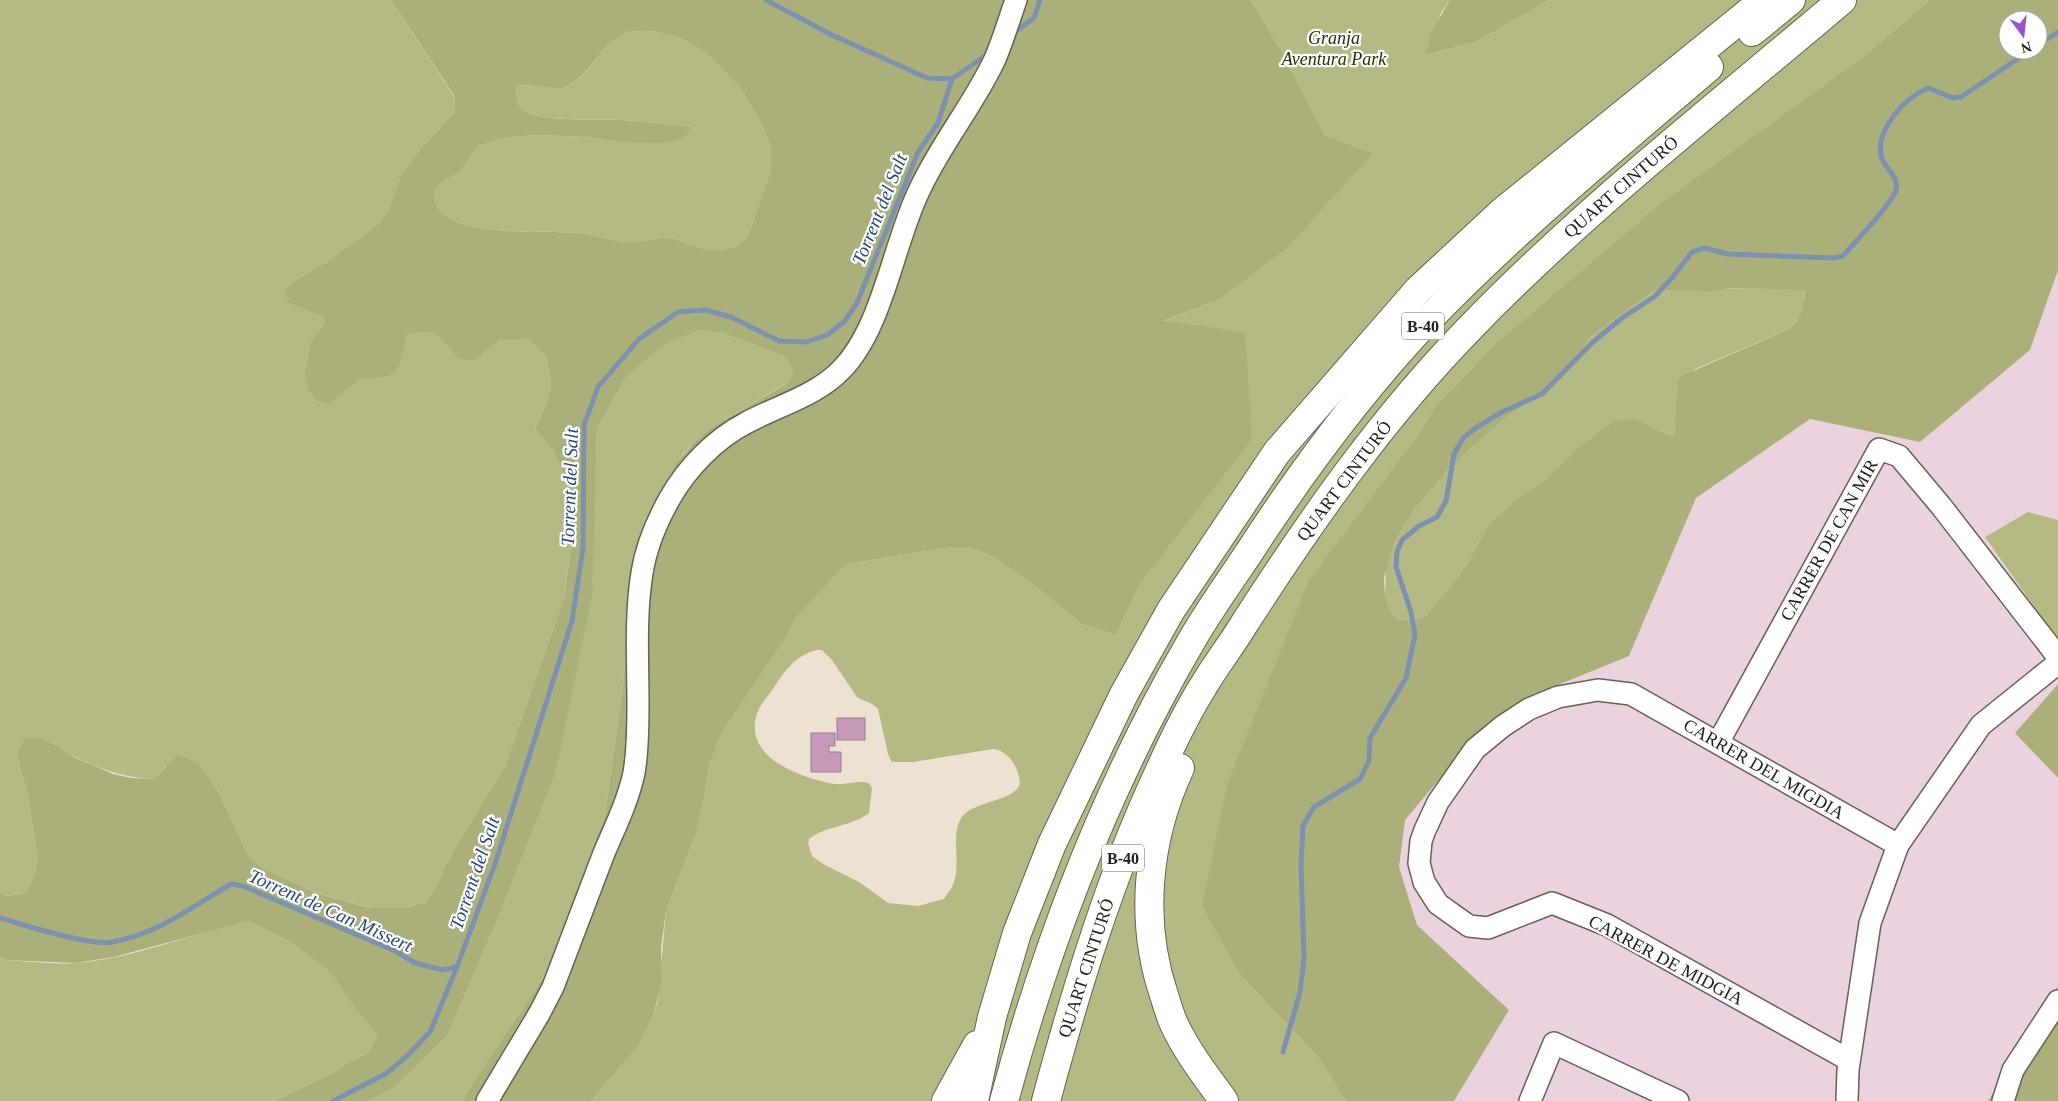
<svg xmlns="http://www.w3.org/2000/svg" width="2058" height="1101" viewBox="0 0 2058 1101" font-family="'Times New Roman',serif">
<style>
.industrial{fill:#ead3de}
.green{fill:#b5ba85;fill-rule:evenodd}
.forest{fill:#abb07b;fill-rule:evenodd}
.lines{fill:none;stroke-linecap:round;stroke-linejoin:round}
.stream{stroke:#7c91ae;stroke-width:5}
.building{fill:#c898b9;stroke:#91818c}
.minor-casing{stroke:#686051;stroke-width:24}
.highway-casing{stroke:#686051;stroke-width:30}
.minor{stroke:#fff;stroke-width:21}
.highway{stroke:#fff;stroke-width:28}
.labels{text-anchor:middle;stroke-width:4.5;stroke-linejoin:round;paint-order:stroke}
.shield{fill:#fff;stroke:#66645f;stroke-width:1}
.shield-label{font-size:16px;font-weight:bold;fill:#24211b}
.park-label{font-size:18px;font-style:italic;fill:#2a2d02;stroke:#fff}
.street-label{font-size:18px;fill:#24211b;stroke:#fff}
.water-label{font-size:19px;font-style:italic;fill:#21497f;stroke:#fff}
</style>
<rect width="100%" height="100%" fill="#ede2d2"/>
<path class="industrial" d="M2058,270V520L2028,512L2058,640V684L2015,733L2058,778V986L1988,1101H1454L1509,1010L1417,925L1399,867L1404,820L1458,757L1521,700L1629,656L1696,498L1810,419L1920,442L2030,350Z"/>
<g class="green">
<path d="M0,0H391L455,98L454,113L423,146L402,172L389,208L379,223L328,261L294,281L317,314L324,319L323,325L310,342L305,370L339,396L347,388L403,347L407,335L423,330L437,334L476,360L500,339H527L546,358L551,383L548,398L535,430L553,450L567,483L574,516L565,595L505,766L456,846L444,868L436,887L425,902L407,908H371L316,893L265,869L250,859L218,791L208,776L165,767L153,779C112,777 79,761 45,739L17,755L28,796L37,856L35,876L26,893L8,896L0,893Z"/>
<path d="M1251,0H1450L1441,13L1427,55L1476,42L1550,0H1930L1865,55L1659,204L1494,345L1434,408L1416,438L1242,977L1318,1057L1346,1101H591L638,1047L653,1017L658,1000L666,911L696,834L704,800L709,766L721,734L784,641L796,618L847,564L952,547H970L994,557L1036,587L1082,624L1116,635L1141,582L1199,325L1161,322L1218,300L1373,153L1325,135L1278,45ZM817,650H822L832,660L857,697C864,702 873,702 878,709L888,754L892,762H913L993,749C1009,750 1019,769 1020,783C1015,802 974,800 962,817C950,833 961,863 954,882C952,888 947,894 944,899L918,906L888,903L859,882L823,864L812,856L808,843L809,839C827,825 851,827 869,813L872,788L869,783C858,780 847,785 835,784C802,778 740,758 758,711C761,704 766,698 771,692C783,674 794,655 817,650Z"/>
<path d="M631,31L641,32L651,31L663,33L684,40L703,51L739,86L765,130L771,149V170L748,236C740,245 732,249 719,250C701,252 684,239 667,238C656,237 644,242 633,242C616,243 598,235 581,233C551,229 420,243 436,187L461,171L478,146L506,138L535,135L588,137L617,142L686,137L692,127C668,125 646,121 623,120C598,118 548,123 527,112C516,107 516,97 517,86C533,83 555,91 567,86C594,74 602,39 631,31Z"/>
<path d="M1754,288L1805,289L1804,306L1801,315L1789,329L1695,369L1677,383L1674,436L1651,428L1592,437L1542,483L1487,527L1464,569L1426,616L1412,621H1403L1396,618L1391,612L1385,596L1386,568L1395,542L1414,510L1453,464L1507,417L1547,390L1565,376L1579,358L1587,338L1655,290Z"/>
<path d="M700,330L723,333L783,356L790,364L793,373L788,382L780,387L712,427L696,440L683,454L645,519L631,598L623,686L605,814L551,966L473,1082L463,1101H369L394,1088L447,1036L497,921L555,775L594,513L597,428L625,379L643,362L671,340Z"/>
<path d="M2028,512L2058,520V640L1985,537Z"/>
<path d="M248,921L285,939L317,962L333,976L343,992L379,1036L368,1053L352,1060L336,1071L274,1101H0V957L6,960C29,961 53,965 76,963C135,958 190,934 248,921Z"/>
</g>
<g class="forest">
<path d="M391,0H1251L1278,45L1325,135L1373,153L1288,247L1218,300L1163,321L1199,325L1245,333L1252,439L1141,582L1116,635L1082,624L1036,587L994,557L970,547H952L847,564L796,618L784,641L721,734L709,766L704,800L696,834L666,911L661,948L662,981L653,1017L638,1047L591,1101H463L473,1082L551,966L605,814L623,686L631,598L645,519L677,462L696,440L712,427L781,387L788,382L793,373L790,364L783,356L723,333L700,330L671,341L643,362L625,379L597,428L592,596L555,775L497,921L447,1036L394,1088L369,1101H274L336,1071L352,1060L368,1053L378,1036L343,992L333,976L317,962L285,939L248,921L114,957L75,963L6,960L0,957V893L8,896L26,893L35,875L37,856L28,796L17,755L25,738L45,739L76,758L113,774L132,778L153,779L178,755L196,762L208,776L218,791L250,859L265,869L316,893L370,908H407L425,902L436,887L444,868L456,846L505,766L565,595L574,516L567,483L553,450L535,430L548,398L551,383L546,358L527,339H500L476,360L459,359C439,337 438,326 407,335L399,366L389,376L360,379L330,403L317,401L308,389L305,370L310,342L323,325L324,319L317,314L288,302L285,291L294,281L328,261L379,223L389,208L402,172L423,146L454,113L455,97ZM631,31L641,32L651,31L663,33L684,40L703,51L739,86L765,130L771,149V170L748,236C740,245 732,249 719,250C701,252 684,239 667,238C656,237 644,242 633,242C616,243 598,235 581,233C551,229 420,243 436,187L461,171L478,146L506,138L535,135L588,137L617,142L650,143H664L686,137L692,127C669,125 646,121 623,120C598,118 548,123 527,112C516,107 516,97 517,86C533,83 555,92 567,86C594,73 602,39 631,31Z"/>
<path d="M1450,0H1550L1476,42L1426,55L1432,31Z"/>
<path d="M1930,0H2058V270L2030,350L1920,442L1810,419L1696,498L1629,656L1521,700L1458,757L1405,820L1399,867L1417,925L1509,1010L1454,1101H1346L1318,1057L1242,977L1202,906L1227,785L1309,580L1416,438L1434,408L1494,345L1659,204L1865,55ZM2008,20H2038V50H2008ZM1733,288L1805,290C1805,306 1801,318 1789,329L1681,376L1677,383L1674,436L1659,431L1638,420L1630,419L1613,422L1579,447L1542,483L1514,502L1487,527L1464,569L1426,616L1412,621H1403L1396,618L1391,612L1385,596L1384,578L1395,542L1414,510L1453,464L1507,417L1547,390L1565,376L1579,358L1588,338L1655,290L1709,291Z"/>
<path d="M2058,684V778L2015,733Z"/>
<path d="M2058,986V1101H1988Z"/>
</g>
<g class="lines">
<g class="stream">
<path d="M766,0L832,35L927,78L952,79"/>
<path d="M1013,33L1034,18L1040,0"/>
<path d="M2038,45L2058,32"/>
<path d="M0,918C25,925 88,946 112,942C157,934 192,907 231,884L243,886L395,951L415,963L443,970L457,967"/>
<path d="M1283,1052L1300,992L1304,958L1301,865L1303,826L1314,807L1360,779L1369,761L1370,738L1406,678L1415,635L1411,612L1396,567L1397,552L1402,540L1419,526L1437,517L1446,501L1454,454L1463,438L1477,427L1502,412L1542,394L1593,342L1622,318L1654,297L1672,278L1692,252L1705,248L1728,254L1834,258L1843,256C1853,244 1893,203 1896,190C1900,177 1884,168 1881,156C1876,128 1905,98 1928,88L1953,98L1961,97L2031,50"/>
<path d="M333,1101L387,1073L408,1055L430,1032L457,967L495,864L572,621L583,548L584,425L598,387L639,339L678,312L705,310L731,317L779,341L806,342L827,335L844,322L857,303L918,152L938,123L952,79L989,53"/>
</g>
</g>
<g class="building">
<rect x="837" y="718" width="28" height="22"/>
<path d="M811,733H835V746H829V752H841V772H811Z"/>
</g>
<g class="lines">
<g class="minor-casing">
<g id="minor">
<path d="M1718,743L1879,449L1899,456L1941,506L2058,657"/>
<path d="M1849,1060L1607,925L1552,903L1488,928L1469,926L1438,904L1424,882L1419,863L1421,841L1425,830L1438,802L1475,749L1503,726L1529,709L1558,697L1598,690L1631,694L1898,845"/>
<path d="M487,1101L539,1014L553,987C570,942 587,898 604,853C615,827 628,801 634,773C638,750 638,727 638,704C638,661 635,616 642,573C646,547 657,521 670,498C687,468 715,439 746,423C777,406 816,396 841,370C882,329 893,246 918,193C939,146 973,106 995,59C1003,40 1009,20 1016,0"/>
<path d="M1530,1101L1554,1043L1678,1101"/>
<path d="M1847,1101L1848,1070L1870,923L1898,845L1981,725L2058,663"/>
<path d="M2003,1101L2013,1070L2058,1001"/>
</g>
</g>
<g class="highway-casing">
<g id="highway">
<path d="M1752,32L1791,0"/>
<path d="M1180,768C1147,839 1139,921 1164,995C1167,1005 1170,1015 1174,1024C1187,1052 1206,1076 1224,1101"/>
<path d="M946,1101L977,1045"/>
<path d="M974,1101L992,1017L1017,933L1052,844L1124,694L1171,610L1277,452L1418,290L1502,212L1764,0"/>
<path d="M1004,1101C1047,942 1106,788 1189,645C1208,611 1231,580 1252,548C1304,468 1362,390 1428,320C1516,229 1613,149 1709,67"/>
<path d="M1046,1101C1076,989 1110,877 1159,772C1172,743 1187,712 1204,685C1217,663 1233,643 1246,621C1313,517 1384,416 1470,328C1585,209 1716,107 1842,0"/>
</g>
</g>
<use href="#minor" class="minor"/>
<use href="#highway" class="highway"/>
</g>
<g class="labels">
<g class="shield">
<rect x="1402" y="312.5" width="42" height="27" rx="4"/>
<rect x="1102" y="844.5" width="42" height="27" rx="4"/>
</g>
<g class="shield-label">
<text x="1423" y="332">B-40</text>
<text x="1123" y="864">B-40</text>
</g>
<g class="park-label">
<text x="1334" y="44">Granja<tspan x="1334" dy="21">Aventura Park</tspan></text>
</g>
<g class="street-label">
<text transform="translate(1621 187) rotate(-41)" y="6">QUART CINTURÓ</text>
<text transform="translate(1344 481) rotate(-53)" y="6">QUART CINTURÓ</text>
<text transform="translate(1829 540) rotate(-61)" y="6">CARRER DE CAN MIR</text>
<text transform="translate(1764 769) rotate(30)" y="6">CARRER DEL MIGDIA</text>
<text transform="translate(1666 960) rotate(28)" y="6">CARRER DE MIDGIA</text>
<text transform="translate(1086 968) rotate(-72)" y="6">QUART CINTURÓ</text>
</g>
<g class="water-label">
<text transform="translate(879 209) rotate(-68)" y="7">Torrent del Salt</text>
<text transform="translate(569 487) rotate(-88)" y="7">Torrent del Salt</text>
<text transform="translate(474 873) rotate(-71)" y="7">Torrent del Salt</text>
<text transform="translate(331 910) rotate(24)" y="7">Torrent de Can Missert</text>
</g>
</g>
<g transform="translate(2023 35) rotate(165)"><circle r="24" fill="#ffffff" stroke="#a7a6a4"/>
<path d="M0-4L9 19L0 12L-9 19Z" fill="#9853c8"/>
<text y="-8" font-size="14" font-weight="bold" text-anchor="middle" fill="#24211b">N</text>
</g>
</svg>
